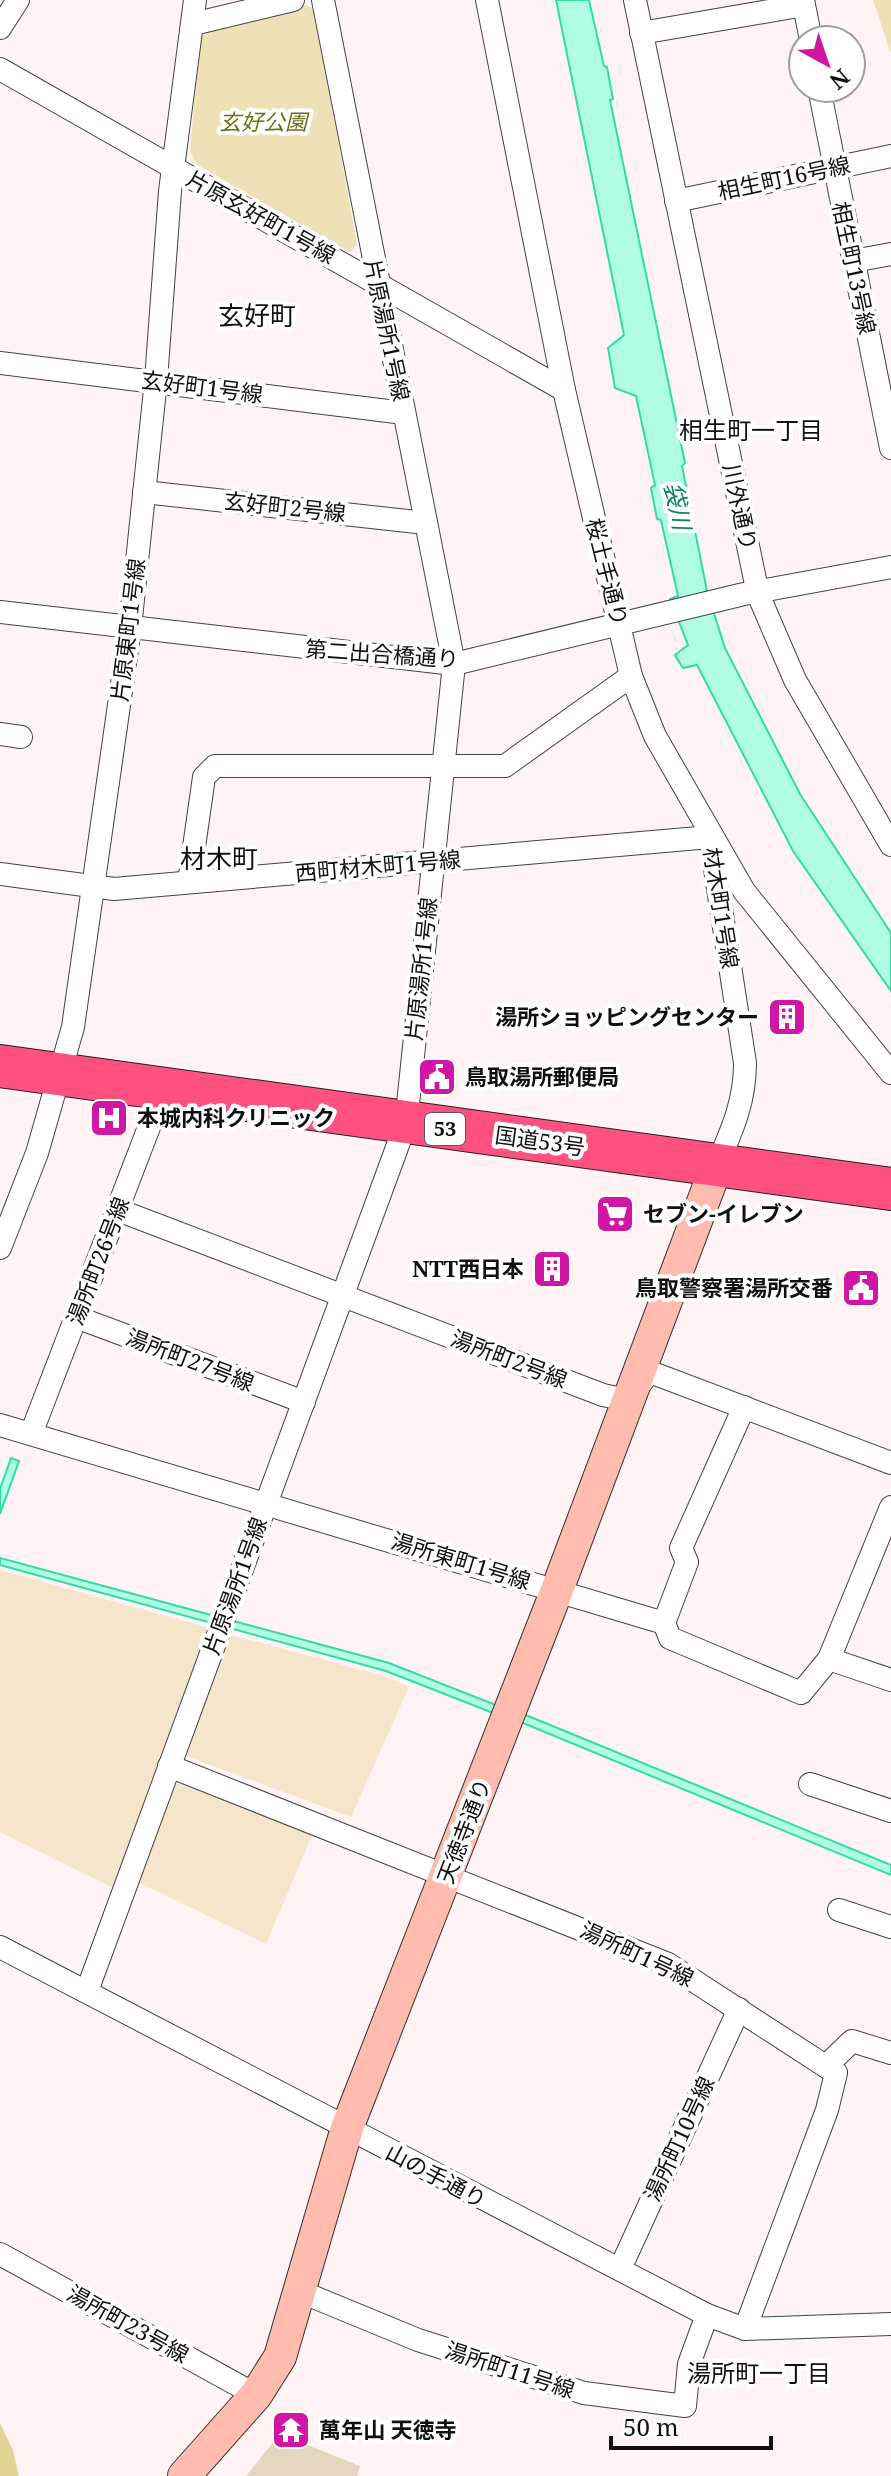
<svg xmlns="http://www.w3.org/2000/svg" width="891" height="2476" viewBox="0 0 891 2476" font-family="'Noto Serif','Noto Sans JP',serif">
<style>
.green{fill:#efe1b7}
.forest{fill:#e2d494}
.cemetery{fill:#e5d6bf}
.pitch{fill:#f5e5ca}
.water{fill:#b1fde2;stroke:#2fdda5;stroke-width:2}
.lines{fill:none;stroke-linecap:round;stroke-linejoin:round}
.street-casing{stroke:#434343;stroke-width:24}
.secondary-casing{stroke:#323232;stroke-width:34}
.highway-casing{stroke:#212121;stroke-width:44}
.street{stroke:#fff;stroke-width:22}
.secondary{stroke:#ffbbae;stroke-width:32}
.highway{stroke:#ff517f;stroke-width:42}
.labels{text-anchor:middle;stroke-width:8;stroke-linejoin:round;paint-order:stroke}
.shield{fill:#fff;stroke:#585858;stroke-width:2}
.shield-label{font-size:20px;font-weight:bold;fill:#101010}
.park-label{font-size:22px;font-style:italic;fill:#6a7117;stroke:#fff}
.street-label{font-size:22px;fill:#101010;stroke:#fff}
.poi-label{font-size:22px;font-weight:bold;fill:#101010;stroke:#fff;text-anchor:start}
.neighbourhood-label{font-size:24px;fill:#101010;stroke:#fff}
.water-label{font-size:24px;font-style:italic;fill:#0b8260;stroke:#fff}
.quarter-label{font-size:26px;fill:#101010;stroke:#fff}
</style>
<rect width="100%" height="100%" fill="#fff4f3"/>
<g class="green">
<path d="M873,0H891V54Z"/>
<path d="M307,5L315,12L357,245L350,252L197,165L190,151L200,38L211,29Z"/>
</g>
<path class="forest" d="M0,2423L13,2450L19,2476H0Z"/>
<path class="cemetery" d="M280,2434L360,2466L357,2476H246Z"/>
<g class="pitch">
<path d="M0,1570L209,1628L113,1888L0,1832Z"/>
<path d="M227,1634L384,1676L409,1687L351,1817L189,1757L184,1747Z"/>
<path d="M179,1783L312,1835L266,1944L136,1881L169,1785Z"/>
</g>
<g class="water">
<path d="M556,0H589L604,66L607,67L613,99L610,100L685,463L682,466L707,591L725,648L800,794L891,933V991L793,851L697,665L683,668L675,655L688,645L670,599L678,596L661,520L657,519L651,488L655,485L636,396L615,388L608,348L624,335Z"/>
<path d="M11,1458L19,1461L0,1514V1489Z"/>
<path d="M0,1558L389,1663L496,1705L493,1713L386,1671L0,1565Z"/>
<path d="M521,1713L891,1865V1875L518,1721Z"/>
</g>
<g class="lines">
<g class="street-casing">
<g id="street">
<path d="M487,0L564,390L631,676L655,736L744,891L891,1073"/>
<path d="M635,0L758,594L795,680L891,845"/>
<path d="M803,0L811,40"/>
<path d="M193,24L293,0"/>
<path d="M0,28L18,0"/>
<path d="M641,33L804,5"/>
<path d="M0,69L564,390"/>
<path d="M819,88L891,448"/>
<path d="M676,201L891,156"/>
<path d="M853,261L891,254"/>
<path d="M0,363L404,413"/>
<path d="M144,492L426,523"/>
<path d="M0,612L454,664L744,594L891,567"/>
<path d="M0,734L21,737"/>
<path d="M0,874L114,889L710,837L745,1063C745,1102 732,1130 717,1165"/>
<path d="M189,882L204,777L215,766H505L631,676"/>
<path d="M118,1210L603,1395L627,1400L650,1372L891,1463"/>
<path d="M0,1248L37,1153L73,1027L130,628L156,380L170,191L195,0"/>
<path d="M76,1317L304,1402"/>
<path d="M0,1425L664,1623L670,1638L801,1693L829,1659L891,1680"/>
<path d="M31,1434L151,1122L160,1087"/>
<path d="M664,1623L687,1562L681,1548L744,1407"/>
<path d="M829,1659L891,1507"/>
<path d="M169,1766L668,1964L836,2073L827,2110L745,2329"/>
<path d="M810,1784L891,1811"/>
<path d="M839,1910L891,1927"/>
<path d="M0,1947L707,2315L745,2329L891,2324"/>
<path d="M87,1991L406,1123L454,664L323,0"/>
<path d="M826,2066L852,2041L891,2053"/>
<path d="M0,2254L256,2395"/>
<path d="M620,2269L739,2009"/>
<path d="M299,2291L418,2340L584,2393L685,2406L689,2364L707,2315"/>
</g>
</g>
<g class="secondary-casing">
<path id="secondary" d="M184,2476L256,2395L280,2357L347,2128L557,1590L717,1165"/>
</g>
<g class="highway-casing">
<path id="highway" d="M0,1066L891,1189"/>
</g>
<use href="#street" class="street"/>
<use href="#secondary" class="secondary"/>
<use href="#highway" class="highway"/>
</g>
<defs>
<g id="building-square" transform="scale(2)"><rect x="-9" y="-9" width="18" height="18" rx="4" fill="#d116a6" stroke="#fff"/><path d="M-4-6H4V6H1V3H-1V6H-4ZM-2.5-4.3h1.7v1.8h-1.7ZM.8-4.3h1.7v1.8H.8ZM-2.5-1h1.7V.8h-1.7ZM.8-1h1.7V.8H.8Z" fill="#fff"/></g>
<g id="civic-square" transform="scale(2)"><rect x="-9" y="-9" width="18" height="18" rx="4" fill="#d116a6" stroke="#fff"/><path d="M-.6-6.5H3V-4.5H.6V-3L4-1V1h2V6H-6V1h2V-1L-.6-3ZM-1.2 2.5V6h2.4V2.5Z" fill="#fff"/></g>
<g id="hospital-square" transform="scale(2)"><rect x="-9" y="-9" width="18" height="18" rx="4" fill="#d116a6" stroke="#fff"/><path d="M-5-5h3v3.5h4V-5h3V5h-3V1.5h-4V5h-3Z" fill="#fff"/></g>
<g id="supermarket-square" transform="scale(2)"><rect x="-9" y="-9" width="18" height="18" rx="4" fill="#d116a6" stroke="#fff"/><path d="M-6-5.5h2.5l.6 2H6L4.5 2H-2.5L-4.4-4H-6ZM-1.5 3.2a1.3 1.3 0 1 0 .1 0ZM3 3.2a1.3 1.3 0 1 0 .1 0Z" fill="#fff"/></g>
<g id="temple-square" transform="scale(2)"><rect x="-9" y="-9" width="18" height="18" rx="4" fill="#d116a6" stroke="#fff"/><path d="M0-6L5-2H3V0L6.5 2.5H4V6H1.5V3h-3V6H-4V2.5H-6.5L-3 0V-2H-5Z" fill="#fff"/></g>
</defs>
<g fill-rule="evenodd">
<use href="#building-square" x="787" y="1017"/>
<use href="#civic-square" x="437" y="1077"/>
<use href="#hospital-square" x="109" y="1118"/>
<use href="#supermarket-square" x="615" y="1214"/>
<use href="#building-square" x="552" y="1269"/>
<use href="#civic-square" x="861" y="1288"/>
<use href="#temple-square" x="291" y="2430"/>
</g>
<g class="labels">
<rect class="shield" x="425" y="1113" width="40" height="32" rx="6"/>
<g class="shield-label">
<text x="445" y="1136">53</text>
</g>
<g class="park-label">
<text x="263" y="130">玄好公園</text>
</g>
<g class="street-label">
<text transform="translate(784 178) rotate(-12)" y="8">相生町16号線</text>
<text transform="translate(261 217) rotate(29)" y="8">片原玄好町1号線</text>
<text transform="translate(854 268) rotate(78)" y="8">相生町13号線</text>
<text transform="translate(387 330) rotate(78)" y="8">片原湯所1号線</text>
<text transform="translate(202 387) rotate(7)" y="8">玄好町1号線</text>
<text transform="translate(285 507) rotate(6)" y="8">玄好町2号線</text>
<text transform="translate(740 507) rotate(78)" y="8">川外通り</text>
<text transform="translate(607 572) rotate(76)" y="8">桜土手通り</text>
<text transform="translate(128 630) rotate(-83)" y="8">片原東町1号線</text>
<text transform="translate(382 654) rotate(4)" y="8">第二出合橋通り</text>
<text transform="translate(378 866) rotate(-5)" y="8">西町材木町1号線</text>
<text transform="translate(721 908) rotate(81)" y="8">材木町1号線</text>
<text transform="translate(421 969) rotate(-84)" y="8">片原湯所1号線</text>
<text transform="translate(540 1141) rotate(8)" y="8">国道53号</text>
<text transform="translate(98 1261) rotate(-69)" y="8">湯所町26号線</text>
<text transform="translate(509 1359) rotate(21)" y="8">湯所町2号線</text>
<text transform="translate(190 1360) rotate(21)" y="8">湯所町27号線</text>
<text transform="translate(461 1561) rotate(17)" y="8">湯所東町1号線</text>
<text transform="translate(235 1586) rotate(-70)" y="8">片原湯所1号線</text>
<text transform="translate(464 1831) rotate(-69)" y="8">天徳寺通り</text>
<text transform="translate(637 1954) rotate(25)" y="8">湯所町1号線</text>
<text transform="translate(679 2139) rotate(-65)" y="8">湯所町10号線</text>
<text transform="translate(436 2176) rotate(28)" y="8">山の手通り</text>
<text transform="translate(128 2324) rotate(29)" y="8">湯所町23号線</text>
<text transform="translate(510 2370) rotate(18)" y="8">湯所町11号線</text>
</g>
<g class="poi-label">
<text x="759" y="1025" text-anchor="end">湯所ショッピングセンター</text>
<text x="465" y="1085">鳥取湯所郵便局</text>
<text x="137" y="1126">本城内科クリニック</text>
<text x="643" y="1222">セブン-イレブン</text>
<text x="524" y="1277" text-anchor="end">NTT西日本</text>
<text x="833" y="1296" text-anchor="end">鳥取警察署湯所交番</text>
<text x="319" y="2438">萬年山 天徳寺</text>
</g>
<g class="neighbourhood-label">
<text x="751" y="439">相生町一丁目</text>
<text x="759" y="2382">湯所町一丁目</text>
</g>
<g class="water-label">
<text transform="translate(677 506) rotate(78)" y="8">袋川</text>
</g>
<g class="quarter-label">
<text x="257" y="325">玄好町</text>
<text x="219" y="868">材木町</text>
</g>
</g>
<g transform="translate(827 64) rotate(140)"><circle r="38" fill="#ffffff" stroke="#9f9f9f" stroke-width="2"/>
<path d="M0-6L14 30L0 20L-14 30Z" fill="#d116a6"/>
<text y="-12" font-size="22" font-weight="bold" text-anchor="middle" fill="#101010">N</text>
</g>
<path d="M611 2436v12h160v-12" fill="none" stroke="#101010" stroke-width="4"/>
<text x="623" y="2436" font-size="24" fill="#101010" stroke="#ffffff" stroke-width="6" paint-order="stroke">50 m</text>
</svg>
